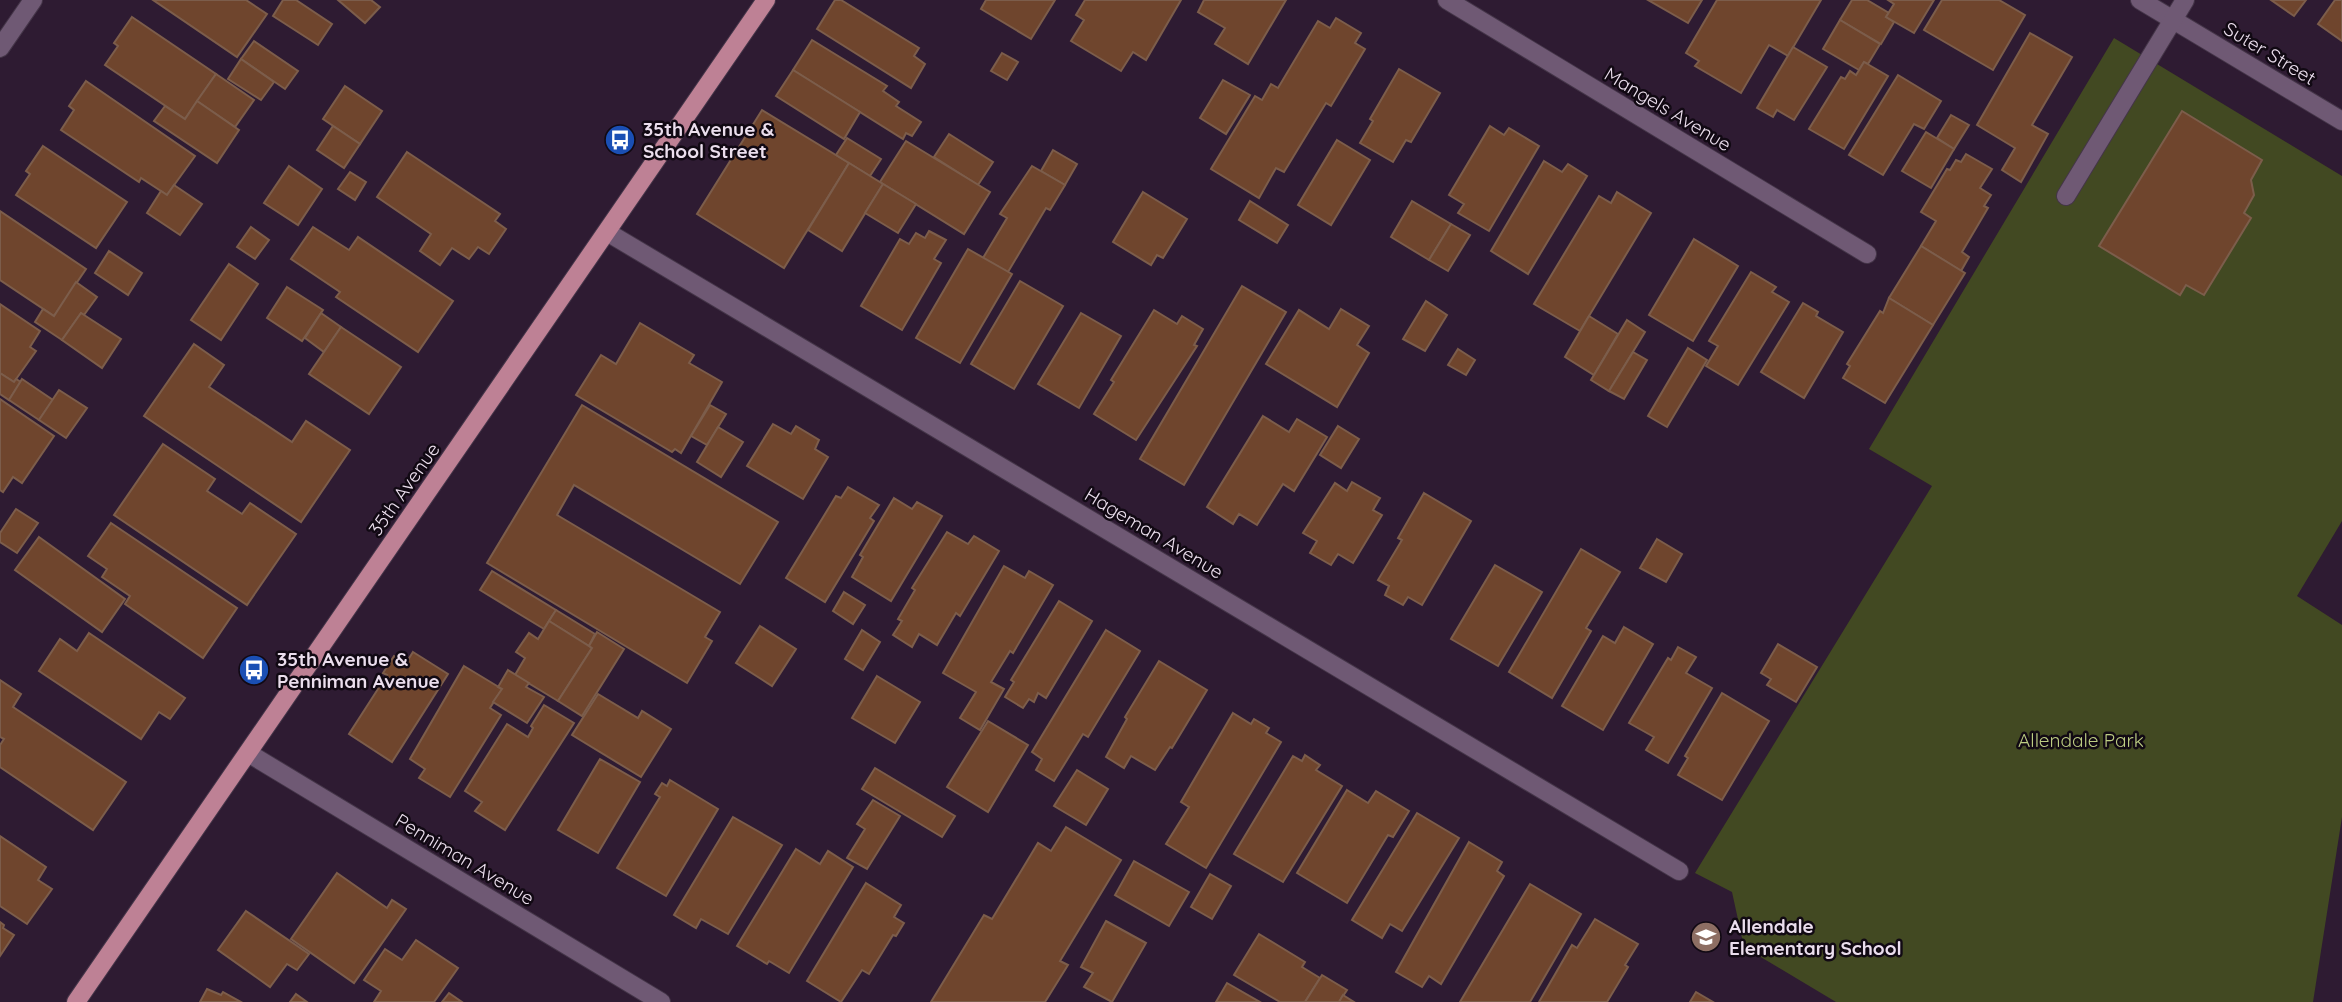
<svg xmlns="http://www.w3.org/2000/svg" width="2342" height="1002" viewBox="0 0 2342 1002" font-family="Quicksand,sans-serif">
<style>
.green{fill:#424922}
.building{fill:#6f452d;stroke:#7c5d4b;stroke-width:2}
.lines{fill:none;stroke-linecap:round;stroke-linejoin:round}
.minor-casing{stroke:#443548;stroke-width:20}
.major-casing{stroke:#443548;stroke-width:20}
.minor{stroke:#6f5974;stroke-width:18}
.major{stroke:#be8195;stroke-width:18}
.labels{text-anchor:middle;stroke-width:5;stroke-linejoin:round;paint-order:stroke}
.street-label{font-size:19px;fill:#ebdeed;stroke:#110913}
.poi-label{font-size:19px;font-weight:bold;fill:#ebdeed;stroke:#110913;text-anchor:start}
.park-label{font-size:19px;fill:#bdcd83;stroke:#110913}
</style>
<rect width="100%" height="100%" fill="#2e1b32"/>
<path class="green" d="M2114,38L2342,176V521L2297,596L2342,625V817L2313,1002H1836L1744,947L1732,892L1695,873L1932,486L1869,449Z"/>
<g class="building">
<path d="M153,0H246L267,14L237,57Z"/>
<path d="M283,0H296L332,24L318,45L273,16Z"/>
<path d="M338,0H371L380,7L365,23Z"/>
<path d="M835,0H841L919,48L914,56L925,64L911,88L817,29Z"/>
<path d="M986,0H1055L1031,39L981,9Z"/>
<path d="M1085,0H1181L1146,60L1133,52L1121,71L1071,41L1084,20L1076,15Z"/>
<path d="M1204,0H1286L1248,64L1215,44L1225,28L1198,12Z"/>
<path d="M1648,0H1702L1688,23Z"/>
<path d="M1717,0H1821L1788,56L1769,45L1741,93L1695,66L1699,61L1686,53Z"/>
<path d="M1852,0H1867L1889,13L1886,17L1894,22L1881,44L1840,20Z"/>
<path d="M1934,0L1914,33L1886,17L1894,4L1888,0Z"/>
<path d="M1942,0H1999L2025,15L1993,70L1924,30Z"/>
<path d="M2271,0H2306L2294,16Z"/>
<path d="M2335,0H2342V41L2318,24Z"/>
<path d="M132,17L216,74L185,119L105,65L118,46L114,43Z"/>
<path d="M1336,18L1361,33L1355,43L1365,49L1331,106L1326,103L1284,172L1276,168L1259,198L1211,169L1255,96L1262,100L1271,84L1278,88L1318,21L1330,28Z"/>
<path d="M1840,20L1880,44L1868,64L1864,62L1859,70L1823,49Z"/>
<path d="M2030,33L2072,57L2032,125L2048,134L2021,182L2002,170L2015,148L1977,125Z"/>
<path d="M812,40L887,86L883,91L899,102L896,106L921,122L912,136L906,133L903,139L793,70Z"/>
<path d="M254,41L298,71L285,89L241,59Z"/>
<path d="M1793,47L1827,67L1794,120L1777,110L1773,117L1757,108Z"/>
<path d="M1002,53L1018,62L1007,80L991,71Z"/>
<path d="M241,59L274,82L261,100L228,79Z"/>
<path d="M1864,62L1888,76L1844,149L1809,129L1841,77L1845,79L1850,71L1856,75Z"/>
<path d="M1399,69L1440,93L1411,142L1406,140L1393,162L1360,143L1373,121L1370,119Z"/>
<path d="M793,70L860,112L844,139L776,96Z"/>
<path d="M216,74L254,100L235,127L197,101Z"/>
<path d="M1898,75L1941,101L1924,129L1914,124L1883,175L1849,155Z"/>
<path d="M1223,80L1250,95L1226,134L1200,118Z"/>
<path d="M86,81L195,156L167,195L141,178L139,182L61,130L74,110L69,106Z"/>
<path d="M345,86L382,111L360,144L323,119Z"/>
<path d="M197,101L239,130L217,163L154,121L165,106L185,119Z"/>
<path d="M762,110L849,163L784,268L697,214Z"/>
<path d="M2182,111L2262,160L2251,180L2254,195L2244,213L2251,218L2204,295L2186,285L2180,295L2099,246Z"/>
<path d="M1951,115L1969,125L1954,149L1937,138Z"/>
<path d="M333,126L360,144L344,168L317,150Z"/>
<path d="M1490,126L1504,135L1509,128L1539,146L1489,231L1458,213L1464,204L1449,195Z"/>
<path d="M1926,132L1954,149L1931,188L1902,171Z"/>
<path d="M949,134L993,162L978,185L934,157Z"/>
<path d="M847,138L881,159L870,176L836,155Z"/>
<path d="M1337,140L1370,160L1331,225L1298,205Z"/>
<path d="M906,141L990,192L964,234L880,182Z"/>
<path d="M43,146L127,202L96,248L16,195L30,174L26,171Z"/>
<path d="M1053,150L1077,164L1065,185L1041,171Z"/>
<path d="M407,152L500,214L495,221L506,229L489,254L478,247L469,259L452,248L440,265L420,251L431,234L377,197Z"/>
<path d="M1966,154L1992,169L1980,188L1991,195L1984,206L1988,208L1962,252L1969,257L1961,271L1921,246L1936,221L1921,212L1947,169L1950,170L1956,160L1961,162Z"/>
<path d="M1544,161L1562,172L1568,164L1587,176L1528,274L1491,251Z"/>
<path d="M849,163L883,184L842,251L808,230Z"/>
<path d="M289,166L322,189L298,225L264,203Z"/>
<path d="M1032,166L1065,185L1050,210L1046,208L1008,272L983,258L1007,218L1000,214Z"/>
<path d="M350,172L366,182L355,200L338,189Z"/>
<path d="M883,184L916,204L898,233L865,213Z"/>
<path d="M174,185L202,204L180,235L147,213L161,191L167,195Z"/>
<path d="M1143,192L1187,219L1163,258L1157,255L1151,265L1113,242Z"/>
<path d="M1617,192L1651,213L1580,331L1534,304L1599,196L1611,203Z"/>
<path d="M1250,201L1288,225L1277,243L1239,220Z"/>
<path d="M1412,201L1451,224L1429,260L1391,237Z"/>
<path d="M0,211L86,269L54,316L0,280Z"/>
<path d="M1451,224L1470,235L1448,271L1429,260Z"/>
<path d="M251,227L269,240L255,259L237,247Z"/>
<path d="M313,227L349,250L358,237L453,301L418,352L336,297L340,292L291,259Z"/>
<path d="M929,231L946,240L934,259L941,263L902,330L861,306L900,239L909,244L916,233L925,238Z"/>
<path d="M1694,239L1738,266L1693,341L1649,315Z"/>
<path d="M1921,246L1965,273L1933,325L1889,298Z"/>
<path d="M968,249L1012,274L960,363L916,338Z"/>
<path d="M109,251L142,273L128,295L95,273Z"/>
<path d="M229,264L258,284L221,340L191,320Z"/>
<path d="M1751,272L1776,287L1772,292L1789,302L1738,385L1706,366L1718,346L1709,341Z"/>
<path d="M1020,281L1063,306L1014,389L971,364Z"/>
<path d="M76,282L97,297L84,315L81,313L62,340L35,322L43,309L54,316Z"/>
<path d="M1242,286L1286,312L1184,485L1140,459Z"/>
<path d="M287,287L323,310L302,341L267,318Z"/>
<path d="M1889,298L1933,325L1885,403L1843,378L1850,366L1847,364L1880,311L1883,313Z"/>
<path d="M1426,301L1447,315L1425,351L1403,339Z"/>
<path d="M1803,303L1818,312L1816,316L1843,332L1804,398L1761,372Z"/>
<path d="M0,304L40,331L30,347L36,351L14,382L0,373Z"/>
<path d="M1341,309L1369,326L1357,345L1369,353L1337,407L1266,364L1299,310L1329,329Z"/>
<path d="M1154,310L1177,324L1182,316L1203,329L1194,345L1197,346L1136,440L1094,414L1114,382L1111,380Z"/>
<path d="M81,313L121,339L102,368L62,340Z"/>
<path d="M321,313L341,327L324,352L305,338Z"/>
<path d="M1081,313L1121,336L1079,408L1038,384Z"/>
<path d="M1589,316L1618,334L1594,375L1565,357Z"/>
<path d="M1627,320L1645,332L1609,391L1591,380Z"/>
<path d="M640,323L694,355L689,363L722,382L681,453L675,449L672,452L576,395L601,355L616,364Z"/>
<path d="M341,327L401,367L369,414L309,374Z"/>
<path d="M194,344L224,365L209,387L292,442L306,421L350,450L301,522L144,416Z"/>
<path d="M1688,348L1707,360L1667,427L1648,416Z"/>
<path d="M1458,349L1475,360L1466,375L1448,365Z"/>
<path d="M1633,352L1647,360L1624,399L1609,391Z"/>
<path d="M0,373L14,382L16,379L21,382L9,400L0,394Z"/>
<path d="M22,379L53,400L39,420L9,400Z"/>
<path d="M59,390L87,408L66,438L39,420Z"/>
<path d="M0,399L54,436L22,483L13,477L3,492L0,490Z"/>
<path d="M582,405L778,522L740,584L574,485L557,515L720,612L705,637L712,641L687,683L487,563Z"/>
<path d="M710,405L726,414L707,445L691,436Z"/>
<path d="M1263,416L1289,432L1297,419L1327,437L1294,491L1283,484L1257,525L1239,514L1233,524L1207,507Z"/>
<path d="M773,424L791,434L796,426L819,440L815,449L828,457L803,499L747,466Z"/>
<path d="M1338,426L1359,439L1341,468L1320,455Z"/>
<path d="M718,427L743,442L721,477L697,462Z"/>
<path d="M163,444L215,479L207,491L242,514L250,503L296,534L247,605L114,515Z"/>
<path d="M1352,482L1380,498L1373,510L1382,515L1353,563L1338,554L1331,565L1310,553L1317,541L1303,533L1335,483L1347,491Z"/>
<path d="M848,487L879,505L870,518L874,521L825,602L786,578L836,496L841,498Z"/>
<path d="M1424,493L1471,521L1422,605L1408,597L1403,605L1385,595L1389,586L1378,580L1402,540L1398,538Z"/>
<path d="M894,498L912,509L917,502L942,516L891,601L852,577L863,557L860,555Z"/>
<path d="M16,509L38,523L17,553L0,542V533Z"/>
<path d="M111,523L237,608L203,658L125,604L130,596L102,577L107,569L88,556Z"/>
<path d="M947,532L968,544L974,536L999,551L960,616L956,613L937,645L919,634L912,647L893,635L902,621L898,619L915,590L912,588Z"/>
<path d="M39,537L125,599L102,632L15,570Z"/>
<path d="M1657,539L1682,554L1666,582L1640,568Z"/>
<path d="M1581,549L1620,572L1586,628L1591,631L1552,698L1509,672Z"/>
<path d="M1495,565L1542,592L1498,666L1451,639Z"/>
<path d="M1004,566L1025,578L1029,571L1053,585L1013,653L1010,651L991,682L1004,689L980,730L960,718L976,692L943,673Z"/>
<path d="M492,571L556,610L544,629L480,590Z"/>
<path d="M844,592L865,605L853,624L833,611Z"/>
<path d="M1059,601L1092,621L1046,698L1038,693L1034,702L1029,699L1023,708L1005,697L1014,682L1011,680Z"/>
<path d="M556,610L595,634L589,646L549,621Z"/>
<path d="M549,621L592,648L558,701L515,675L525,658L516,652L529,633L538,639Z"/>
<path d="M760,626L796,649L772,686L736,663Z"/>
<path d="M1624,627L1653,644L1603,730L1562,706L1603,636L1615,643Z"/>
<path d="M862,630L880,642L863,670L845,659Z"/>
<path d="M1106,630L1140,651L1088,737L1083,734L1054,781L1036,770L1042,759L1032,752Z"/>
<path d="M597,632L624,649L582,716L558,701L592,648L589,646Z"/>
<path d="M89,633L185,698L170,719L159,712L141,739L39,671L60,639L77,651Z"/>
<path d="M1778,644L1817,667L1796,702L1767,685L1771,679L1761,673Z"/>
<path d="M1678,647L1696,657L1686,673L1712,688L1668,763L1646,750L1654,737L1629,723L1668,658L1671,660Z"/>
<path d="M413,652L448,674L392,762L349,734L387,675L383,673L394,656L406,663Z"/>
<path d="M1159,661L1207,690L1172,748L1170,747L1155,770L1131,756L1124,768L1106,757L1127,719L1125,717Z"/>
<path d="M464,666L502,689L490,708L501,715L450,797L419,778L425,769L410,759Z"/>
<path d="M508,670L529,683L526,687L544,697L527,723L493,702L502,689L498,687Z"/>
<path d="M877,676L920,702L895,743L852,718Z"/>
<path d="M0,680L21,694L13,707L126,782L93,830L0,767V745L4,739L0,737Z"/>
<path d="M1722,693L1769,721L1722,800L1678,775L1688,758L1685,756Z"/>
<path d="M598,694L638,718L642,711L671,729L641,777L572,735Z"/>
<path d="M544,705L574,723L505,830L475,811L482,802L465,791L507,724L528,737L533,728L531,726Z"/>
<path d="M1233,713L1251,724L1254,719L1269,728L1266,733L1281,742L1206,868L1166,844L1189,807L1181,802Z"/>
<path d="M988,721L1028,745L988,812L947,787Z"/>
<path d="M1305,755L1320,765L1316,770L1342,786L1283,882L1234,854L1293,756L1302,761Z"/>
<path d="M600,759L640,782L598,853L558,830Z"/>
<path d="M875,768L955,816L942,837L862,789Z"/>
<path d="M1077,770L1108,789L1086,825L1054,806Z"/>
<path d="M670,780L718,809L666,896L617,868L660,797L655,794L662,783L667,786Z"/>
<path d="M1347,790L1368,803L1376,791L1409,811L1393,837L1388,835L1347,903L1297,873Z"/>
<path d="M873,800L900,816L867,869L847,858L865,829L857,824Z"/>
<path d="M1417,813L1459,838L1402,931L1390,924L1382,938L1352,920Z"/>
<path d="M733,817L782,845L728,934L701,919L696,928L674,915Z"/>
<path d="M1066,827L1121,860L1060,961L1068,965L1045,1002H931L984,915L992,919L1038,843L1051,851Z"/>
<path d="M0,836L46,867L38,880L52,889L27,924L0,906Z"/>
<path d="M1469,842L1502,862L1497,871L1504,876L1441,984L1429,976L1422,987L1396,972Z"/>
<path d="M796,849L820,864L828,851L853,867L789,973L769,961L767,964L737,946Z"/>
<path d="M1134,861L1189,892L1169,926L1115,895Z"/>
<path d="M337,873L387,908L392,900L406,909L354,983L291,939Z"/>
<path d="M1210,874L1231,886L1212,919L1191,907Z"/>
<path d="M866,883L901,905L894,917L904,923L896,936L893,935L869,974L862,970L841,1002L807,981Z"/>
<path d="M1530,884L1581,914L1530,1002H1460Z"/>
<path d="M246,911L309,954L297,970L287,964L270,987L218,950Z"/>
<path d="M1595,919L1638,944L1625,965L1628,967L1607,1002H1539L1572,945L1577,948Z"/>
<path d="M1106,921L1146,943L1112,1002L1084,987L1093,973L1081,967Z"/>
<path d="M0,922L4,925L3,928L14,935L0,956Z"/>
<path d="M1259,934L1305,962L1302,967L1320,978L1305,1002H1280L1234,975Z"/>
<path d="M416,940L458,968L434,1002H374L381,991L364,980L385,949L402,960Z"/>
<path d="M1322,975L1347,990L1339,1002H1305Z"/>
<path d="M1227,983L1260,1002H1216Z"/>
<path d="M207,989L221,995L223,992L241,1002H200Z"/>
<path d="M1696,992L1713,1002H1690Z"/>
<path d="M449,993L462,1002H442Z"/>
<path d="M296,994L307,1002H290Z"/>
<path d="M1343,995L1354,1002H1339Z"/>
</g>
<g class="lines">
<g class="minor-casing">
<g id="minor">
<path d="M1447,0L1867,254"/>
<path d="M2140,0L2342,121"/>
<path d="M0,48L33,0"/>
<path d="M2066,196L2185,0"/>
<path d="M607,232L1679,871"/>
<path d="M248,753L661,1002"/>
</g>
</g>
<g class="major-casing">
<path id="major" d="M76,1002L766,0"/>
</g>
<use href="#minor" class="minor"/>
<use href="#major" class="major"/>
</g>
<defs>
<g id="bus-disc" transform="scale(1.575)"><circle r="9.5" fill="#1a4fb4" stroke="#110913"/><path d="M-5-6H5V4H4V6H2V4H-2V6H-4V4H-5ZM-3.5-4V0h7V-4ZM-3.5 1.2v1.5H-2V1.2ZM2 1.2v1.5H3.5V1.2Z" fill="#fff"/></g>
<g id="school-disc" transform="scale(1.575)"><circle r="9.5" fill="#8d6e63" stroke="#110913"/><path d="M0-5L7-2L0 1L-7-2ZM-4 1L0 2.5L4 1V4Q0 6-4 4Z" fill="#fff"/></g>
</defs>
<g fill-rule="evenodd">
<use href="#bus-disc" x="620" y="140"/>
<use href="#bus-disc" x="254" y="670"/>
<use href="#school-disc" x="1706" y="937"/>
</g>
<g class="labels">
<g class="street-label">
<text transform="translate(2270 53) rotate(31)" y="7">Suter Street</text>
<text transform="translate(1668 109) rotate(31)" y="7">Mangels Avenue</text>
<text transform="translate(404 489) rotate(-55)" y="7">35th Avenue</text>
<text transform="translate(1154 533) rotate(31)" y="7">Hageman Avenue</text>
<text transform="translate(465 859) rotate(31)" y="7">Penniman Avenue</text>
</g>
<g class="poi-label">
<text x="643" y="136">35th Avenue &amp;<tspan x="643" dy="22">School Street</tspan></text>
<text x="277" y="666">35th Avenue &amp;<tspan x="277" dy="22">Penniman Avenue</tspan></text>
<text x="1729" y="933">Allendale<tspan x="1729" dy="22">Elementary School</tspan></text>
</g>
<g class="park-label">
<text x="2081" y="747">Allendale Park</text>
</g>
</g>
</svg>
